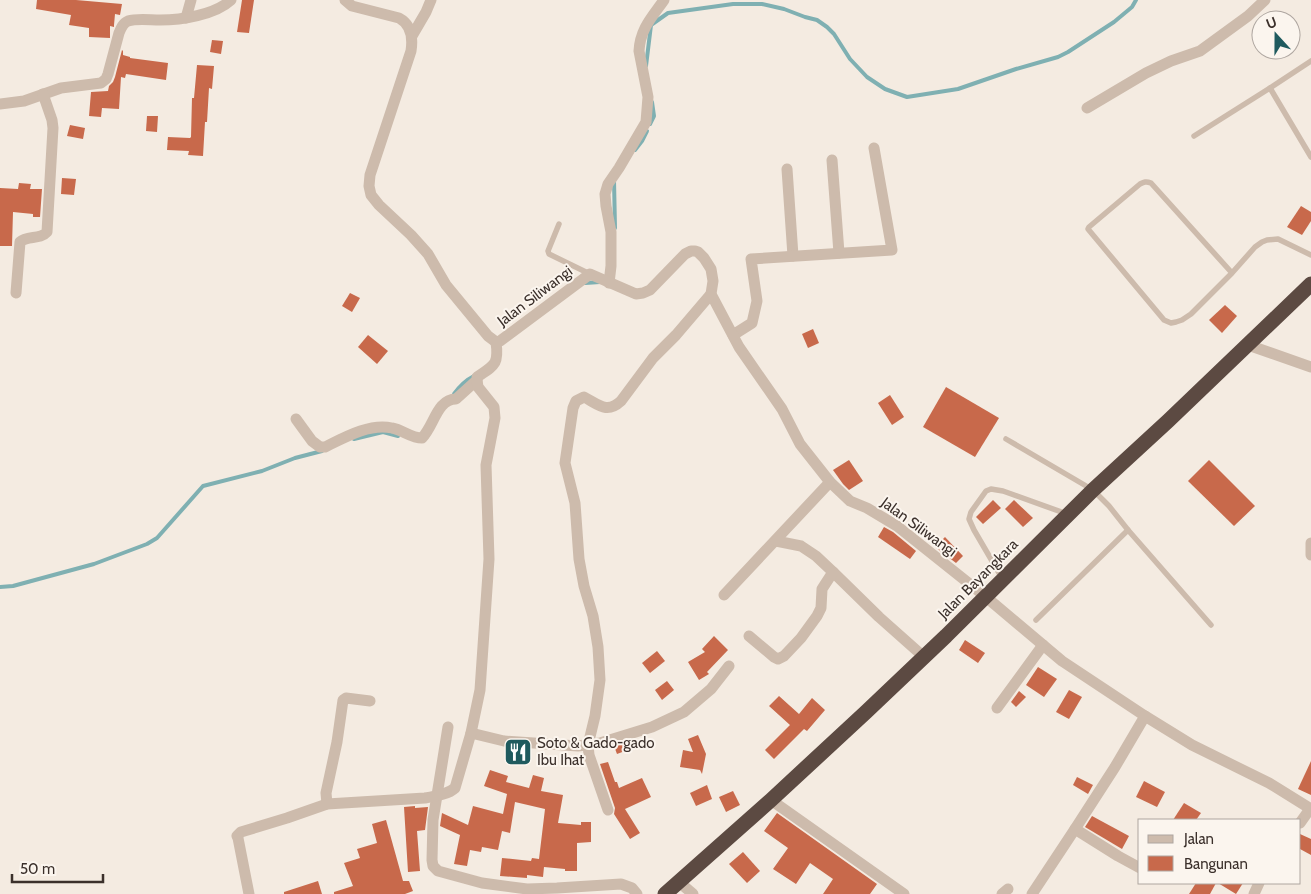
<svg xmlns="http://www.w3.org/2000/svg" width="1311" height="894" viewBox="0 0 1311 894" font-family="Cabin,sans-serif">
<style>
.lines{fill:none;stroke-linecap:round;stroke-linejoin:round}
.stream{stroke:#7fb0b2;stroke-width:4}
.building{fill:#c8694b}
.lane{stroke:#cdbbac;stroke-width:5.5}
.street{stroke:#cdbbac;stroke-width:11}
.highway{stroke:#5c4a42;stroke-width:15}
.labels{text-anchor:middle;stroke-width:4;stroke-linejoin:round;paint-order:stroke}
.street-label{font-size:15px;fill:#3b302b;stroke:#fbf5ee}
.poi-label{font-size:15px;fill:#3b302b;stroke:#fbf5ee;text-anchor:start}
</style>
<rect width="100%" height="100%" fill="#f4ebe1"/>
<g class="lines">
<g class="stream">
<path d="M646,66L651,25L668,13L733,4H762L784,9L805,17L817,20L827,27L834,34L850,59L867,77L885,89L907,97L958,89L1016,69L1058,57L1068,52L1114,22L1132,7L1136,0"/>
<path d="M650,124L654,116L652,102"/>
<path d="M635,150L642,141L647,131"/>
<path d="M614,180L615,228"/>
<path d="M585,283L600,282"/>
<path d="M454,394C459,387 466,380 474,376"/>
<path d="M354,439L383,432L398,436"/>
<path d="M0,587L13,586L94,564L147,544L157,538L203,486L262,471L295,458L322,451"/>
</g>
</g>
<g class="building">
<path d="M37,0H76L122,4L120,15L115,14L114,25V27L110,26V38L89,37V28L69,25L71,15L36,9Z"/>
<path d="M242,0H254L249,33L237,32Z"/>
<path d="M212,40L223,41L221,54L210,52Z"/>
<path d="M122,50L123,51V55L130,57V58L168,63L166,80L126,74L125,78L121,77L119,109L102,108L101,117L89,116L91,92L108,91L109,86L113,82L115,77Z"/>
<path d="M197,65L214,66L212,89L209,88L207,122H205L203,156L188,155L189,151L167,150L168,137L190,138L191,137L192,98H194Z"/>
<path d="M147,116H158L157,132L146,131Z"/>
<path d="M70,125L85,128L83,139L67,136Z"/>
<path d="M62,178L76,179L74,195L61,194Z"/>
<path d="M19,183L31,184L30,189H42L40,217H33V214L13,212L12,246H0V188L18,189Z"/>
<path d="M1301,206L1311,212V221L1302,235L1287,227Z"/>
<path d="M350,293L360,298L352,312L342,306Z"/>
<path d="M1225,305L1237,316L1222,333L1209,320Z"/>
<path d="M813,329L819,343L808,348L802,334Z"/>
<path d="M368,335L388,351L377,364L358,347Z"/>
<path d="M946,387L999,418L975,457L923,427Z"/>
<path d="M890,395L904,417L892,425L878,403Z"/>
<path d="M849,460L863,481L849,490L843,484L833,470Z"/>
<path d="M1209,460L1255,506L1234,526L1188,481Z"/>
<path d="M993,500L1001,508L983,524L976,517Z"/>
<path d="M1014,500L1033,518L1023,527L1005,509Z"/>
<path d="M884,527L893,532L916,551L910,559L878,537Z"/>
<path d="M945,537L963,556L956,563L935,547Z"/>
<path d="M714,636L728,650L707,672L709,674L699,680L688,662L705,652L702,649Z"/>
<path d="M965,640L985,653L978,663L959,650Z"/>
<path d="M657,651L665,661L650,673L642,663Z"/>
<path d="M1038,667L1057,679L1044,697L1026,685Z"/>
<path d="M667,681L674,690L662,700L655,690Z"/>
<path d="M1069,690L1082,697L1069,719L1056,712Z"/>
<path d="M1019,691L1026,697L1016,707L1011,702Z"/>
<path d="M779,696L799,714L812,698L825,710L807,731L804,729L774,759L765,750L790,725L769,706Z"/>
<path d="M698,735L706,754L702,774L700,770L680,767L683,750L693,752L688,739Z"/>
<path d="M636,740L638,746L617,754L614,746Z"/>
<path d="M1311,761V795L1298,789Z"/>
<path d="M608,762L615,782H617L619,788L642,778L651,797L625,809L640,833L630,839L614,814L615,808L600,764Z"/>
<path d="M490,770L508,776L506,782L529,788L533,775L544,778L541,791L563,795L558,823L581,825V822H591V842L577,843V871H565V869L544,867L543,877L527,875V878L500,876L502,858L531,861L532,858L539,859L545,809L515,802L510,833L502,831L498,850L482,847L481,852L470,850L467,866L454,864L460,835L440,826L442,813L468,825L473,806L503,814L507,794L484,786Z"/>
<path d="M1077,777L1093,785L1088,794L1073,785Z"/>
<path d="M1144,781L1165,792L1157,807L1136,797Z"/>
<path d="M707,785L712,799L696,806L690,793Z"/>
<path d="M733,791L740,805L726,812L719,797Z"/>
<path d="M1184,803L1201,813L1196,820H1173Z"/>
<path d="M415,806V808L428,807L425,830L417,831L420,871L408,872L404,807Z"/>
<path d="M777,813L877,884L870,894H823L833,879L810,863L796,884L773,869L788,848L764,831Z"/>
<path d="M1092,816L1129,836L1122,849L1085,827Z"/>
<path d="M386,820L403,881H409L413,891L405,894H334V892L353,886L344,863L360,858L357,849L377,843L372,824Z"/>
<path d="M1300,834L1311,839V855L1300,849Z"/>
<path d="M743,852L760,871L747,883L729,864Z"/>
<path d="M318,881L322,894H284V892Z"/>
<path d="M1196,883H1216L1210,894H1189Z"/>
<path d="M1218,883H1243L1236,894Z"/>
</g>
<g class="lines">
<g class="lane">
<path d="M1270,88L1311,61"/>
<path d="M1194,136L1270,88L1311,157"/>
<path d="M559,224L548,251L549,254L590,274"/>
<path d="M1232,273L1151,183C1146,181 1144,182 1140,184L1089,227L1088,229L1164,320L1171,323L1176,322L1182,320L1191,314L1232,273L1255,247L1262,242L1267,240L1278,239L1311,255"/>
<path d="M1006,439L1093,490L1109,506L1128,530L1211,625"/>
<path d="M1002,578L974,530L969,519L971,512L986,491L991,489L1003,491L1067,514"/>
<path d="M1036,620L1128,530"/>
</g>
<g class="street">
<path d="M345,0L352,6L399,18C412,25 413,38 411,51L370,175L369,186L371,195L379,205L411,235L428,254L446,285L488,336L496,342"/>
<path d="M186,18L191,0"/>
<path d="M412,36L426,12L431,0"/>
<path d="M0,104L24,101L61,88L101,83L106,79L108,74L119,33C121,28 123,23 128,21C137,18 150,20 160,20C181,20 215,15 231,0"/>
<path d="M1087,108L1146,73L1171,61L1200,51L1248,16L1265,0"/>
<path d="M832,160L839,253"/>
<path d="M787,169L793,256"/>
<path d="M609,283L611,266V232L606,206L605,194L608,184L619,168L646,122L648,97L639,51C640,29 652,17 664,0"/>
<path d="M16,293L20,242C27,235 40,240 47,232L53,128L52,120L43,94"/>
<path d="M733,335L752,323L757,301L751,259L892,250L874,148"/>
<path d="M496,342L500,341L590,274L636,294L643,293L650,290L685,254L691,251H695L698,252L704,258L711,269L713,281L711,294L739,347L782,409L800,444L830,482L850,501L867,508L897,526L986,597L1062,661L1145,716L1192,745L1269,783L1311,809"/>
<path d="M1248,345L1311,367"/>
<path d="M296,419L312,441L320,447H325C345,437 370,423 392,428C403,430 411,438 422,438C434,426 437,399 456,399L477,380V377C495,365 499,364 496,342"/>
<path d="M1311,543V555"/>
<path d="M833,572L879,617L924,657"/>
<path d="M724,595L830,482"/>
<path d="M749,636L774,657L778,659L784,656L801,638L817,616L821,608L822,589L833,572L816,556L801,546L776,541"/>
<path d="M997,708L1043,645"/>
<path d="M448,727L433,820L432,860L433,866L438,871L482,883L527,889L557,888L621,884L632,888L637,894"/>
<path d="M471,733L504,741L578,746L600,743L652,727L684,712L711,689L729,666"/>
<path d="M771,800L904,894"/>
<path d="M327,804L326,793L337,742L343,700L346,698L370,701"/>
<path d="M608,810L589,755L588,745L595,716L600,680L598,647L593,616L584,586L579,559L575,503L565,463L573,408L576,401L584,397C599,405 607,414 621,401L653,358L676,335L711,294"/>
<path d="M1300,823L1310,809"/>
<path d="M1075,829L1118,856L1140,868"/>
<path d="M679,882L693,894"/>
<path d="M249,894L238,838L237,836L241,832L287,818L327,804L425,798C435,796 447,795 455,788L471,733L480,690L489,559L486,465L495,418L494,407L478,387L477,380"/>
<path d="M1002,894L1008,889"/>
<path d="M1032,894L1075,829L1115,767L1145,716"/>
<path d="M1254,894L1259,883"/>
</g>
<path class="highway" d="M665,894L771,800L866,712L946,636L1093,490L1168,421L1311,284"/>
</g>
<defs>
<g id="restaurant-square" transform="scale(1.4375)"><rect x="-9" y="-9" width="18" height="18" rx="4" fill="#1f5a5e" stroke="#fbf5ee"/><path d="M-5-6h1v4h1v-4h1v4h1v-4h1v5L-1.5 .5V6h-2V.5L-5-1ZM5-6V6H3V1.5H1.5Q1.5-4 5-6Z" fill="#fff"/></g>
</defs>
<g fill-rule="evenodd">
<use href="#restaurant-square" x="518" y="752"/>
</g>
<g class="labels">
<g class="street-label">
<text transform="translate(535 296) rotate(-37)" y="5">Jalan Siliwangi</text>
<text transform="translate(919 527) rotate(36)" y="5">Jalan Siliwangi</text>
<text transform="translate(978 579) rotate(-45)" y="5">Jalan Bayangkara</text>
</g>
<g class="poi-label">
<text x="537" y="748">Soto &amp; Gado-gado<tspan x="537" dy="17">Ibu Ihat</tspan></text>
</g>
</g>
<rect x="1138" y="819" width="162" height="65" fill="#fbf5ee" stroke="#aea6a0"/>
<rect x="1148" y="835" width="25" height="8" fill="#cdbbac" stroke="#aea6a0"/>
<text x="1184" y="844" font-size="15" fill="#3b302b">Jalan</text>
<rect x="1148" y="856" width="25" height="15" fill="#c8694b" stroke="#aea6a0"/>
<text x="1184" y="869" font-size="15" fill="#3b302b">Bangunan</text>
<g transform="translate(1276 35) rotate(339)"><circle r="24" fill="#fbf5ee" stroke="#aea6a0"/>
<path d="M0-4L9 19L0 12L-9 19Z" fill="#1f5a5e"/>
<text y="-8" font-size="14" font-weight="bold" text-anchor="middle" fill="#3b302b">U</text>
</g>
<path d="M12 874v8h91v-8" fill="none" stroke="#3b302b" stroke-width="2.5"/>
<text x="20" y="874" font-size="15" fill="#3b302b" stroke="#fbf5ee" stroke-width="4" paint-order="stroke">50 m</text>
</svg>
